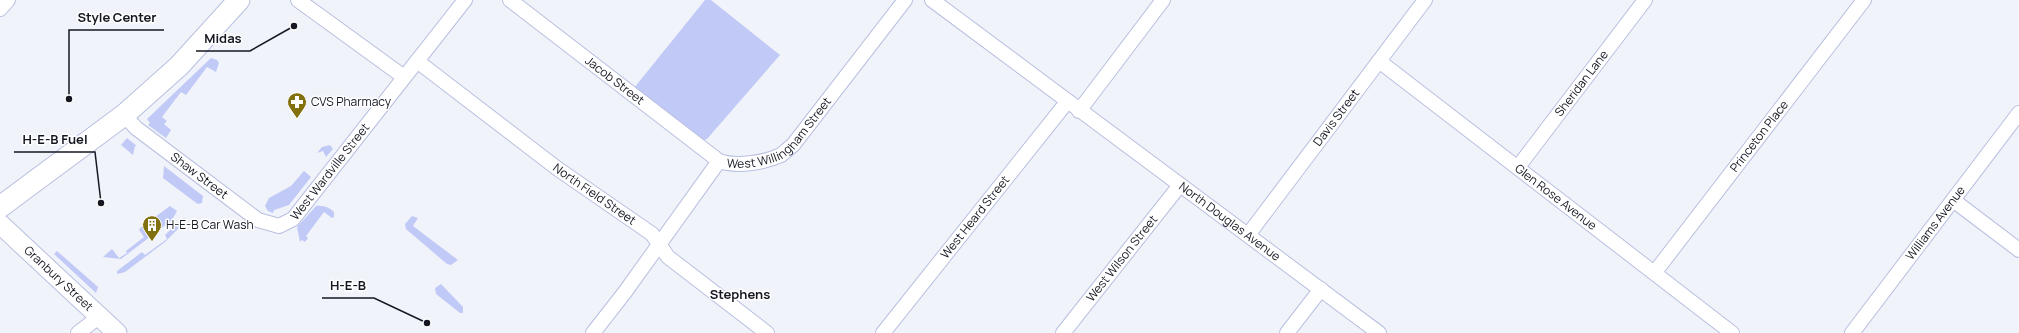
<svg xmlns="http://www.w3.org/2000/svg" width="2019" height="333" viewBox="0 0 2019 333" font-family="Manrope,sans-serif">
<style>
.green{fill:#c1c9f7}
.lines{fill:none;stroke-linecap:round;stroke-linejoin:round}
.street-casing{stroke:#b9bfe0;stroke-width:16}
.secondary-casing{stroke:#b9bfe0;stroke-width:21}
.primary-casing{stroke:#b9bfe0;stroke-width:23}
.street{stroke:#fff;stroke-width:14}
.secondary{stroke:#fff;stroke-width:19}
.primary{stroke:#fff;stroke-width:21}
.labels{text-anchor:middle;stroke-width:3;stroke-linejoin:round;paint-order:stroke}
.street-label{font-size:12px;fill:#151722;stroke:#fff}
.poi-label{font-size:12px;fill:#151722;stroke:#fff;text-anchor:start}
.neighbourhood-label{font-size:13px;font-weight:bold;fill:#151722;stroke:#fff}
.leader{fill:none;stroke:#151722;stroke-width:1.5}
.callout-dot{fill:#151722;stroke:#fff;stroke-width:1.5}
.callout-label{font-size:13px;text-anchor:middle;font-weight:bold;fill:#151722;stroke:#fff;stroke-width:3;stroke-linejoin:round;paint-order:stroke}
</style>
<rect width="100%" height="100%" fill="#f1f3fa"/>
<g class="green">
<path d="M705,0H711L780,55L707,139L704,140L634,88Z"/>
<path d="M211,58L217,60L219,63L216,72L207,67L186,95L181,92L162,117L167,121L164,124L171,130L166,138L148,125L150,123L147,119Z"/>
<path d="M127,138L137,146H135L133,155L121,145Z"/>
<path d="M330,145L333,149L326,157L323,151L317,153L322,147Z"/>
<path d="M164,166L203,196L202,203L198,204L195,202L163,178Z"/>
<path d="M304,171L311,177L289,205L274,210L273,213L268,211L265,206L269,198L291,186Z"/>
<path d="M170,206L177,211L172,220L121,259L103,257L112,249L119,258L127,253L126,251L144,237L139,230L140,228Z"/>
<path d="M316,206C323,205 329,207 334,212V217L332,218L324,212L306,236L308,238L305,242L302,240L300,242L297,227Z"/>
<path d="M412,216L418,218L413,226L458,260L451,265L447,264L406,229L405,224Z"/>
<path d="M183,218H186V221L165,242L125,272L117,274V271L142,252L145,255L167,239L165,235Z"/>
<path d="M57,251L98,287L96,293L54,254Z"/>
<path d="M441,284L463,307V313H460L436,294L435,288Z"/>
</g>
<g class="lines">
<g class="street-casing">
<g id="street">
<path d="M298,0L404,77"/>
<path id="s1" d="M510,0L719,161"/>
<path id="s2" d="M932,0L1379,333"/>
<path d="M0,9L8,0"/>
<path id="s3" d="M417,61L558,169L652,234L668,257L767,333"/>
<path id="s4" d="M1379,61L1732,333"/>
<path d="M1079,111L1163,0"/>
<path id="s5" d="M124,115L136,128L258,220L279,226L293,219L465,0"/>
<path id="s6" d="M1518,167L1645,0"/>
<path d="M1953,200L2019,250"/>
<path id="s7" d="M1248,235L1425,0"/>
<path id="s8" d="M1655,272L1864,0"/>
<path d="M78,333L100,316"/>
<path id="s9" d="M593,333L625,292L719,161C736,167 764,163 781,155C785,152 789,148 793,145L905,0"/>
<path id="s10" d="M883,333L1067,102"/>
<path id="s11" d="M1063,333L1180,185"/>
<path d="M1287,333L1321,289"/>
<path id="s12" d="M1852,333L2019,113"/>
</g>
</g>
<g class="secondary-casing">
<g id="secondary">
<path id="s13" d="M0,224L117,333"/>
</g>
</g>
<g class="primary-casing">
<path id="primary" d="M0,207L124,115L179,66L239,0"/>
</g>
<use href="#street" class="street"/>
<use href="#secondary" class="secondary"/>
<use href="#primary" class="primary"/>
</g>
<defs>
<g id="pharmacy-pin" transform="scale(1)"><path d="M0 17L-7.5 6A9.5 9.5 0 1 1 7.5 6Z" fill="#826f0e" stroke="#fff"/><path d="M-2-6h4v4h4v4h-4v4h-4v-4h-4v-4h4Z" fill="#fff"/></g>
<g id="building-pin" transform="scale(1)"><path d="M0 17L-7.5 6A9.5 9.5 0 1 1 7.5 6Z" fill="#826f0e" stroke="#fff"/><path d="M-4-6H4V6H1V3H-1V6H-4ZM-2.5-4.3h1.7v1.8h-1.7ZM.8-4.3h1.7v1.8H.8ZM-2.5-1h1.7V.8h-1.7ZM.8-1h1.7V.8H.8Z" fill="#fff"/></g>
</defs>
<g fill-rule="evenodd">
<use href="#pharmacy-pin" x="297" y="102"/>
<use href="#building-pin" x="152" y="225"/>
</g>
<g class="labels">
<g class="street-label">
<text dy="4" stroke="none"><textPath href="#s1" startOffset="132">Jacob Street</textPath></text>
<text dy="4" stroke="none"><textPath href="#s6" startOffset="105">Sheridan Lane</textPath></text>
<text dy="4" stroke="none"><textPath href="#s7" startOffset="147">Davis Street</textPath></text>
<text dy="4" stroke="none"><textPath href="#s9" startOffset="286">West Willingham Street</textPath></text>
<text dy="4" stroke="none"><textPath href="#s8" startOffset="171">Princeton Place</textPath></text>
<text dy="4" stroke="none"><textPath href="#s5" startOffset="268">West Wardville Street</textPath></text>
<text dy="4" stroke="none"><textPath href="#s5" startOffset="97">Shaw Street</textPath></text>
<text dy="4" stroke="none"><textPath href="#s3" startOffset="222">North Field Street</textPath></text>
<text dy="4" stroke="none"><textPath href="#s4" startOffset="223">Glen Rose Avenue</textPath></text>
<text dy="4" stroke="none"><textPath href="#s10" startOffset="148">West Heard Street</textPath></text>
<text dy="4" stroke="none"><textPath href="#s2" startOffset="371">North Douglas Avenue</textPath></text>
<text dy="4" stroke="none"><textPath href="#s12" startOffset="138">Williams Avenue</textPath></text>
<text dy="4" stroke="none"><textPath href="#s11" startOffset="95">West Wilson Street</textPath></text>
<text dy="4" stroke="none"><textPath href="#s13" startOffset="80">Granbury Street</textPath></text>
</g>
<g class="poi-label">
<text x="311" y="106">CVS Pharmacy</text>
<text x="166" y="229">H-E-B Car Wash</text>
</g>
<g class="neighbourhood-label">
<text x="740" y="299">Stephens</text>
</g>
</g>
<path class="leader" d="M69 99L69 30H164M294 26L250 51H196M101 203L95 152H14M427 323L374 298H322"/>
<g class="callout-dot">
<circle cx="69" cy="99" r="4"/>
<circle cx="294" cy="26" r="4"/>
<circle cx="101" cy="203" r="4"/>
<circle cx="427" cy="323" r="4"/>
</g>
<g class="callout-label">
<text x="117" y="22">Style Center</text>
<text x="223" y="43">Midas</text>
<text x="55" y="144">H-E-B Fuel</text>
<text x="348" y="290">H-E-B</text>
</g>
</svg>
